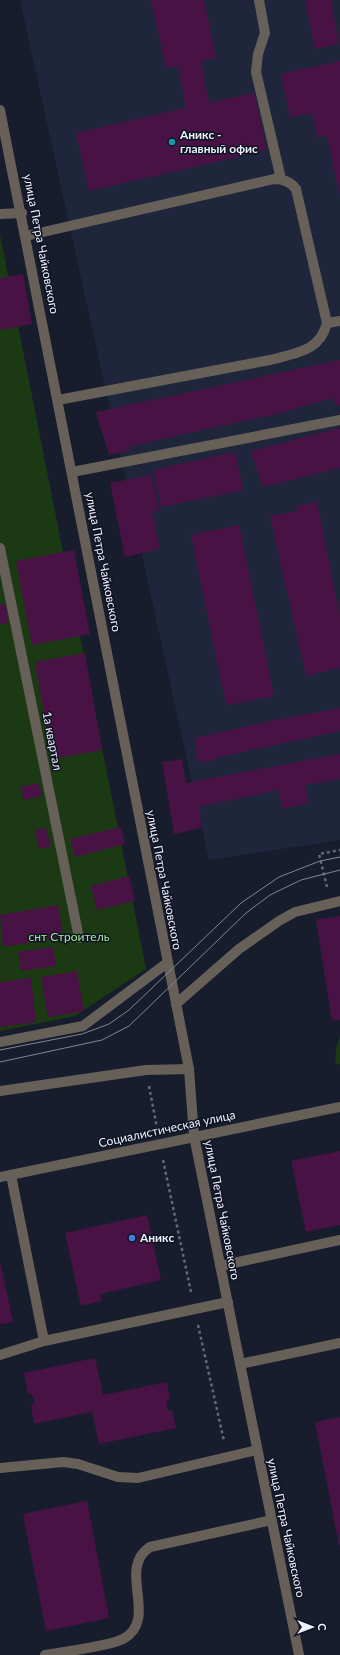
<svg xmlns="http://www.w3.org/2000/svg" width="340" height="1655" viewBox="0 0 340 1655" font-family="Lato,sans-serif">
<style>
.built{fill:#1f263c}
.green{fill:#1b3a13}
.building{fill:#491244}
.lines{fill:none;stroke-linecap:round;stroke-linejoin:round}
.path{stroke:#646877;stroke-width:2.5;stroke-dasharray:3 3;stroke-linecap:butt}
.minor{stroke:#666058;stroke-width:10}
.tram{stroke:#818593;stroke-width:1}
.culture-dot{fill:#0f9aa8;stroke:#0f1323;stroke-width:1.5}
.shop-dot{fill:#3f7fe0;stroke:#0f1323;stroke-width:1.5}
.labels{text-anchor:middle;stroke-width:3;stroke-linejoin:round;paint-order:stroke}
.poi-label{font-size:12px;font-weight:bold;fill:#eef2fe;stroke:#0f1323;text-anchor:start}
.street-label{font-size:12px;fill:#eef2fe;stroke:#0f1323}
.park-label{font-size:12px;fill:#a5eb95;stroke:#0f1323}
</style>
<rect width="100%" height="100%" fill="#181d2d"/>
<path class="built" d="M20,0H340V840L209,860Z"/>
<g class="green">
<path d="M0,235L146,969L75,1016L0,1031Z"/>
<path d="M340,1036V1064L335,1065L336,1048Z"/>
</g>
<g class="building">
<path d="M151,0H204L216,58L201,61L209,103L254,93L267,150L89,191L76,133L186,108L178,66L166,68Z"/>
<path d="M305,0H331L339,44L315,49Z"/>
<path d="M340,61V194H339L327,135L317,137L312,113L290,117L281,74Z"/>
<path d="M23,274L32,324L0,330V278Z"/>
<path d="M340,360V405L336,406L333,398L280,413L130,446V450L109,455L96,412Z"/>
<path d="M340,428V468L263,487L251,451Z"/>
<path d="M235,452L243,490L161,507L153,470Z"/>
<path d="M151,475L159,510L152,512L160,549L125,557L110,483Z"/>
<path d="M317,502L340,618V668L306,676L270,516L298,511L296,506Z"/>
<path d="M239,525L274,696L226,705L191,535Z"/>
<path d="M74,550L90,634L32,645L16,561Z"/>
<path d="M6,604L8,623L0,624V605Z"/>
<path d="M85,653L102,750L52,759L35,662Z"/>
<path d="M340,708V731L214,758V761H197L195,738L266,722Z"/>
<path d="M340,754V779L305,785L308,803L282,809L279,790L200,806L201,828L174,834L162,762L182,759L186,783Z"/>
<path d="M39,783L42,796L24,800L20,787Z"/>
<path d="M121,827L125,844L75,857L70,839Z"/>
<path d="M46,828L51,847L39,849L35,830Z"/>
<path d="M129,876L135,901L97,910L91,886Z"/>
<path d="M58,905L63,937L3,947L0,915Z"/>
<path d="M340,916V1020L332,1021L316,920Z"/>
<path d="M53,947L56,966L21,971L18,952Z"/>
<path d="M77,971L84,1011L48,1017L41,977Z"/>
<path d="M31,978L36,1022L0,1027V982Z"/>
<path d="M340,1151V1225L306,1232L291,1161Z"/>
<path d="M147,1215L161,1280L100,1294L102,1301L81,1306L65,1233Z"/>
<path d="M0,1261L13,1322L0,1324Z"/>
<path d="M95,1358L103,1395L167,1382L170,1400L166,1401L168,1411L172,1410L176,1428L99,1444L92,1412L34,1424L31,1405L35,1404L32,1394H28L24,1373Z"/>
<path d="M340,1417V1546H339L315,1422Z"/>
<path d="M87,1501L109,1618L46,1631L23,1514Z"/>
</g>
<g class="lines">
<g class="path">
<path d="M327,887L319,854L340,850"/>
<path d="M149,1086L157,1128"/>
<path d="M163,1160L191,1292"/>
<path d="M198,1325L224,1441"/>
</g>
<g class="minor">
<path d="M259,0L265,33L258,54L256,72L281,179"/>
<path d="M0,110L189,1069L194,1136L299,1655"/>
<path d="M0,214L22,213"/>
<path d="M26,236L274,179C283,179 291,182 296,189L327,323C320,352 295,353 270,360L58,400"/>
<path d="M327,323L340,321"/>
<path d="M72,472L340,420"/>
<path d="M0,548L79,938"/>
<path d="M176,1004L239,949L279,921L295,912L340,901"/>
<path d="M0,1042L83,1026L167,963"/>
<path d="M0,1091L146,1070L189,1069"/>
<path d="M0,1177L340,1107"/>
<path d="M220,1266L340,1240"/>
<path d="M44,1341L228,1302"/>
<path d="M0,1355L44,1341L11,1175"/>
<path d="M240,1364L340,1343"/>
<path d="M0,1468L63,1462L78,1464L118,1477L138,1478L257,1450"/>
<path d="M45,1655C65,1651 107,1647 123,1639C160,1619 116,1569 150,1547L272,1520"/>
</g>
<g class="tram">
<path d="M0,1050L82,1034L109,1024L129,1010L241,903L279,877L320,861L340,857"/>
<path d="M0,1062L102,1040L129,1026L246,913L270,895L301,880L340,870"/>
</g>
</g>
<circle class="culture-dot" cx="172" cy="142" r="4"/>
<circle class="shop-dot" cx="132" cy="1238" r="4"/>
<g class="labels">
<g class="poi-label">
<text x="180" y="139">Аникс -<tspan x="180" dy="14">главный офис</tspan></text>
<text x="140" y="1242">Аникс</text>
</g>
<g class="street-label">
<text transform="translate(41 244) rotate(79)" y="4">улица Петра Чайковского</text>
<text transform="translate(103 562) rotate(79)" y="4">улица Петра Чайковского</text>
<text transform="translate(52 741) rotate(79)" y="4">1а квартал</text>
<text transform="translate(164 880) rotate(79)" y="4">улица Петра Чайковского</text>
<text transform="translate(167 1129) rotate(-12)" y="4">Социалистическая улица</text>
<text transform="translate(222 1210) rotate(79)" y="4">улица Петра Чайковского</text>
<text transform="translate(286 1528) rotate(78)" y="4">улица Петра Чайковского</text>
</g>
<g class="park-label">
<text x="69" y="941">снт Строитель</text>
</g>
</g>
<g transform="translate(312 1627) rotate(90)" stroke="#0f1323" stroke-width="3" paint-order="stroke">
<path d="M0-3L7 15L0 10L-7 15Z" fill="#eef2fe"/>
<text y="-6" font-size="11" font-weight="bold" text-anchor="middle" fill="#eef2fe">С</text>
</g>
</svg>
